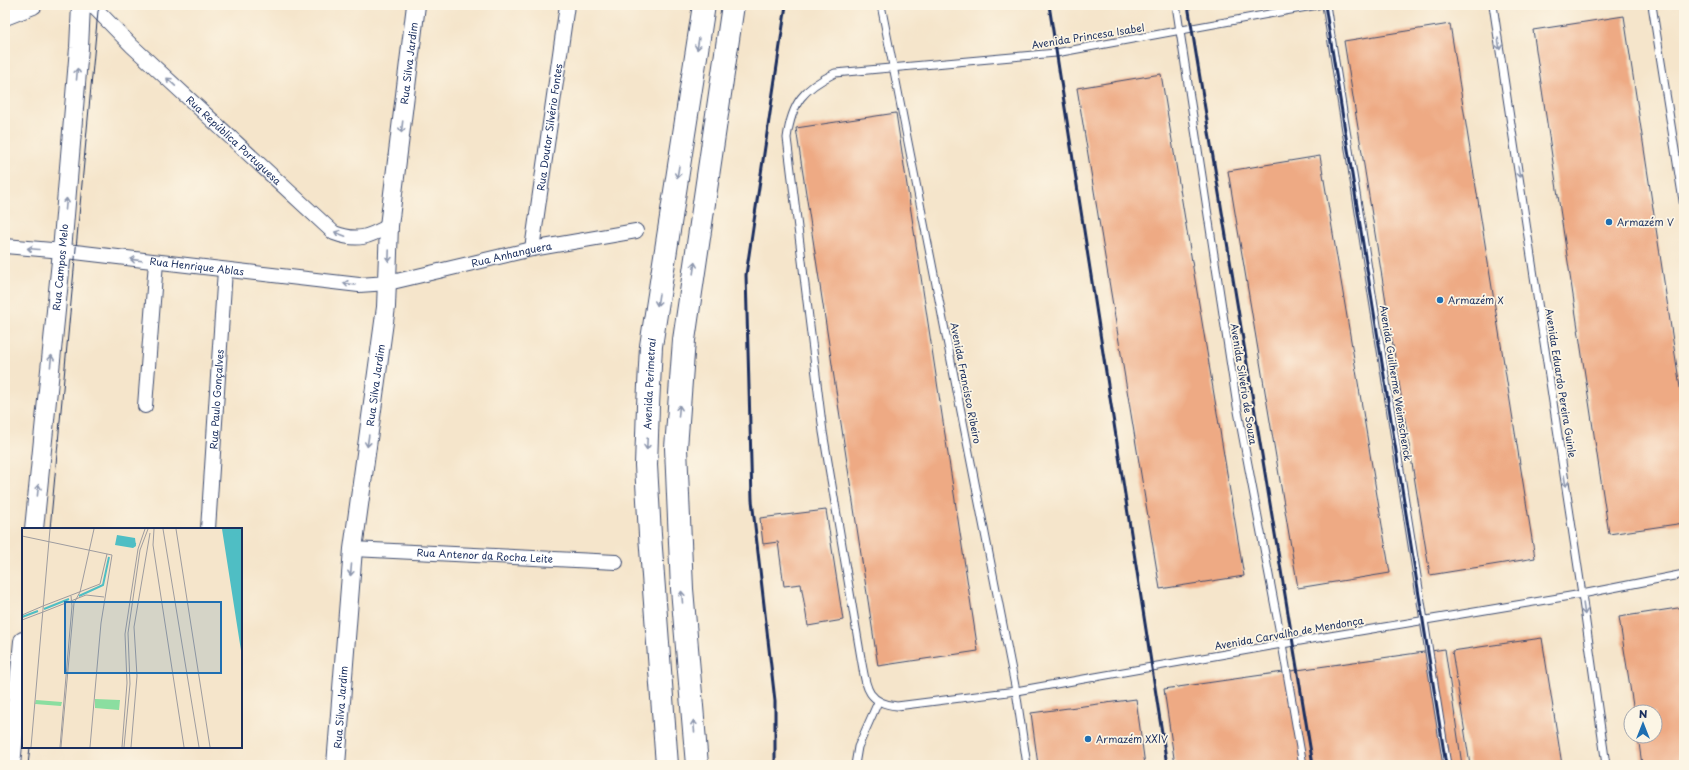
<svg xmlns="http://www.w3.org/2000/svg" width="1689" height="770" viewBox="0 0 1689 770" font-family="'Playpen Sans',sans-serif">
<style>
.building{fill:#eeaa84}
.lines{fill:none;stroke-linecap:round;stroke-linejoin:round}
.service-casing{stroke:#3c4a6e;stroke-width:9}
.minor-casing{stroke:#3c4a6e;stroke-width:16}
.tertiary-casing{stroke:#3c4a6e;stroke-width:20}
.primary-casing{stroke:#3c4a6e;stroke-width:24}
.service{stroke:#fff;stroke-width:7}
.minor{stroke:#fff;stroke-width:14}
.tertiary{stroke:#fff;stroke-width:18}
.primary{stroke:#fff;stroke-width:22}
.tram{stroke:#1b2f5e;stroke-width:1}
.rail{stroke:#1b2f5e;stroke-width:3}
.oneway{stroke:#8d97ae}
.poi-dot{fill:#1f6fb2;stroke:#fcf5e5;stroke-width:1.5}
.labels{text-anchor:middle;stroke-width:3.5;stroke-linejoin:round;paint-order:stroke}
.street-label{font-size:10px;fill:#1b2f5e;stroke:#fcf5e5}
.poi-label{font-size:10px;fill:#1b2f5e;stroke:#fcf5e5;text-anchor:start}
.inset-river{fill:none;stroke:#4fbec4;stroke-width:2}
.inset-road{fill:none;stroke:#9e9c9f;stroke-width:1}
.view{fill:#1f6fb2;fill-opacity:0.15;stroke:#1f6fb2;stroke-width:2}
.inset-edge{fill:none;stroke:#1b2f5e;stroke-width:2}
</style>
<rect width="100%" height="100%" fill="#fcf5e5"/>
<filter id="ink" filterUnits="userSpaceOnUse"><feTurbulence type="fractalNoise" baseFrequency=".025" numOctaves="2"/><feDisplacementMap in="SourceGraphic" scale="8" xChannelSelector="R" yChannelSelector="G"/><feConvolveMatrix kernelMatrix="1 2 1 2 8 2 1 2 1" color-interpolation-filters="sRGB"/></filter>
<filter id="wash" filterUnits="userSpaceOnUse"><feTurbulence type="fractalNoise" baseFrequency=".012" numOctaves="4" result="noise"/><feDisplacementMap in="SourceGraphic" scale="16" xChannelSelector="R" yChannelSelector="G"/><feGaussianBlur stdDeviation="0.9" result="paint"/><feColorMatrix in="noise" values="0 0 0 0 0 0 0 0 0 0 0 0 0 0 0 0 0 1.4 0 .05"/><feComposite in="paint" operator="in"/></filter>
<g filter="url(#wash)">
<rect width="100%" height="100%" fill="#f5e5cb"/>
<g id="blocks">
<g class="building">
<path d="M1624,16L1684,414V523L1609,534L1533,30Z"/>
<path d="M1450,24L1535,558L1430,575L1344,41Z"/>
<path d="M1161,74L1244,576L1160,589L1077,88Z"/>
<path d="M896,113L978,651L878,666L796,128Z"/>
<path d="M1320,156L1390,573L1298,588L1228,171Z"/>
<path d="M826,510L843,620L808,626L801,584L784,586L778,542L763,544L760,518Z"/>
<path d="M1684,607V765H1642L1638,736H1655V712H1634L1619,617Z"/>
<path d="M1542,638L1562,765H1470L1452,651Z"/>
<path d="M1445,649L1462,765H1175L1164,689Z"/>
<path d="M1136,699L1145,765H1038L1031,713Z"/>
</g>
</g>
</g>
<g filter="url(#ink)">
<use href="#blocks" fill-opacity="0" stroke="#3c4a6e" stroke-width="1"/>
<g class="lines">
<g class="service-casing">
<g id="service">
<path d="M881,5L1016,691L1027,765"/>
<path d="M1176,5L1237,406L1282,644L1303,765"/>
<path d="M1318,5L1056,53L835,73C803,89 792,102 787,138L823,432L861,658C866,684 865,703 897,706L1016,691L1282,644L1582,594L1684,574"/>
<path d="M1326,5L1447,765"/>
<path d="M1493,5L1582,594L1606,765"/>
<path d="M1652,5L1684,207"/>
<path d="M855,765L858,747L878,702"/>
</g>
</g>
<g class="minor-casing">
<g id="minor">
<path id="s1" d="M92,5L132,46L334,233C358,242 368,237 389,226"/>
<path id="s2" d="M5,246L75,252L359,285L388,283L532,249L636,231"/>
<path id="s3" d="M532,249L567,5"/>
<path d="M145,406L156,262"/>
<path id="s4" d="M208,529L225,270"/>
<path id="s5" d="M353,549L616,562"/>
</g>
</g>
<g class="tertiary-casing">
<g id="tertiary">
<path d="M5,16L33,5"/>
<path id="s6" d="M34,529L62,251L79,48L81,5"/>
<path d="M11,765L23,641"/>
<path id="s7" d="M336,765L353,549L386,307L389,226L416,5"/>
</g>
</g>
<g class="primary-casing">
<g id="primary">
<path id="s8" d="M667,765L650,535L646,465L648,406L651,346L704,5"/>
<path d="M697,765L682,589L676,448L684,340L733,5"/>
</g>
</g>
<use href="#service" class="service"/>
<use href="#minor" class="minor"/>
<use href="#tertiary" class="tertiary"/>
<use href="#primary" class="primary"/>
<g class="tram">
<path d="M50,529L98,11L102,5"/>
<path d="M28,765L30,747"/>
</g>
<g class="rail">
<path d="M1049,5L1167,765"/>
<path d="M1188,5L1313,765"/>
<path d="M1325,5L1446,765"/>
<path d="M775,765V701L752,500L746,275L786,5"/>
</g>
</g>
<defs><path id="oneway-shaft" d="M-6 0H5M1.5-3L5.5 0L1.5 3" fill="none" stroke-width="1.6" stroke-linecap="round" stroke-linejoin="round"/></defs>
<g class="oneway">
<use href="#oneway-shaft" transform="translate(698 44) rotate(99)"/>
<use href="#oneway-shaft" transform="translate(1499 44) rotate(81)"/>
<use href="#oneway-shaft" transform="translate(77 74) rotate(-85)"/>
<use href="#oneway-shaft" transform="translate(171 82) rotate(-137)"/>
<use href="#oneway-shaft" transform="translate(402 127) rotate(97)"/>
<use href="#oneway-shaft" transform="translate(678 172) rotate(99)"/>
<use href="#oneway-shaft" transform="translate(1519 172) rotate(81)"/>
<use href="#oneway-shaft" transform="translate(66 204) rotate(-85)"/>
<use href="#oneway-shaft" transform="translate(340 234) rotate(-159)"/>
<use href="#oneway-shaft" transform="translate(33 249) rotate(-175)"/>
<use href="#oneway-shaft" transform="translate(389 256) rotate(92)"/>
<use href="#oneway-shaft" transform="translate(136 260) rotate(-173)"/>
<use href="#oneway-shaft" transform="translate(694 268) rotate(-82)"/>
<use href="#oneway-shaft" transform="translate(349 284) rotate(-172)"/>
<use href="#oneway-shaft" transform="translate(658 300) rotate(99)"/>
<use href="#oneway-shaft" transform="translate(51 361) rotate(-84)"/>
<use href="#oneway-shaft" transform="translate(679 411) rotate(-85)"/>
<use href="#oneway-shaft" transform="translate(368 441) rotate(98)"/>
<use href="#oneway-shaft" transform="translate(647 444) rotate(92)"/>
<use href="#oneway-shaft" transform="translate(1565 481) rotate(81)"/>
<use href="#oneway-shaft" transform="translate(38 490) rotate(-84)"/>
<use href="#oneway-shaft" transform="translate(351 570) rotate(95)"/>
<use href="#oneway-shaft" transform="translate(682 597) rotate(-95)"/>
<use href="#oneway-shaft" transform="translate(1584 609) rotate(82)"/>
<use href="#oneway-shaft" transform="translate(694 726) rotate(-95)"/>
</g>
</g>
<g class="poi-dot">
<circle cx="1609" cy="222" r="4"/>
<circle cx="1440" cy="300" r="4"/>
<circle cx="1088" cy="739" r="4"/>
</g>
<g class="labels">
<g class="street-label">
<text transform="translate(1088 36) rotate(-9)" y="4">Avenida Princesa Isabel</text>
<text dy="4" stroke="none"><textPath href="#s7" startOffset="706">Rua Silva Jardim</textPath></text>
<text dy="4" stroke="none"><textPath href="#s3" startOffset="123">Rua Doutor Silvério Fontes</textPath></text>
<text dy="4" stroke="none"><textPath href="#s1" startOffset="196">Rua República Portuguesa</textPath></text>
<text dy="4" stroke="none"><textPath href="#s2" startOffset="512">Rua Anhanguera</textPath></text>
<text dy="4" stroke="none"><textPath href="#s2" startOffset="193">Rua Henrique Ablas</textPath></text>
<text dy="4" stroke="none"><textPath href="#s6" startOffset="263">Rua Campos Melo</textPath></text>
<text dy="4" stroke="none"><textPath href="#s8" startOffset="382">Avenida Perimetral</textPath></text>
<text transform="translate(966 383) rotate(79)" y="4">Avenida Francisco Ribeiro</text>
<text transform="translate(1396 383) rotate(81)" y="4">Avenida Guilherme Weimschenck</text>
<text transform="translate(1561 383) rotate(81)" y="4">Avenida Eduardo Pereira Guinle</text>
<text transform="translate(1244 384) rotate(81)" y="4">Avenida Silvério de Souza</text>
<text dy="4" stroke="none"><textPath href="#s7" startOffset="382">Rua Silva Jardim</textPath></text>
<text dy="4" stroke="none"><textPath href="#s4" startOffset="130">Rua Paulo Gonçalves</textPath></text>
<text dy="4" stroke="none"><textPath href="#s5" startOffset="132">Rua Antenor da Rocha Leite</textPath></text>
<text transform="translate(1289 633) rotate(-10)" y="4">Avenida Carvalho de Mendonça</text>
<text dy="4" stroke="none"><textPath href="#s7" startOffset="58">Rua Silva Jardim</textPath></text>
</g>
<g class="poi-label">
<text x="1617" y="226">Armazém V</text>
<text x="1448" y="304">Armazém X</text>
<text x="1096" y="743">Armazém XXIV</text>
</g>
</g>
<g transform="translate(22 528)">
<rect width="220" height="220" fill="#f5e5cb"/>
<path d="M73,171L98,172L97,182L73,180ZM14,172L40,174L39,178L13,176Z" fill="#8bdea0"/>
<path d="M200,1H220V129ZM95,7L113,10L114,18L111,20L93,17Z" fill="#4fbec4"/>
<path class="inset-river" d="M202,9L220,6M103,17V14L114,16M57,68L81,57L87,29M22,81L47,71M0,89L16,83"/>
<path class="inset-road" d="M132,1L131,17L162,219M141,1L177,219M154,1L188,219M0,8L90,27L79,95L68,219M21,78L78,56L85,26M21,84L64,67L82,69M0,87L21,78M0,92L21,84M9,219L28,1M38,219L50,78L49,68M39,219L52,75L58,64L72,1M100,219L105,155L103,106L116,21L123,1M102,219L108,156L106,105L118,22L126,1M109,219L115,148L112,99L128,5"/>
<path class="view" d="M43,74H199V145H43Z"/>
<rect width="220" height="220" class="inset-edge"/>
</g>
<rect width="1689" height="770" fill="none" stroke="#fcf5e5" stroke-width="20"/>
<g transform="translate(1643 724)"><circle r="19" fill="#fcf5e5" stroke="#a2a6af"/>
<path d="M0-3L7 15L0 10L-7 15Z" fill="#1f6fb2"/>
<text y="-6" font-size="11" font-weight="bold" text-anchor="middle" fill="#1b2f5e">N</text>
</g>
</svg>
